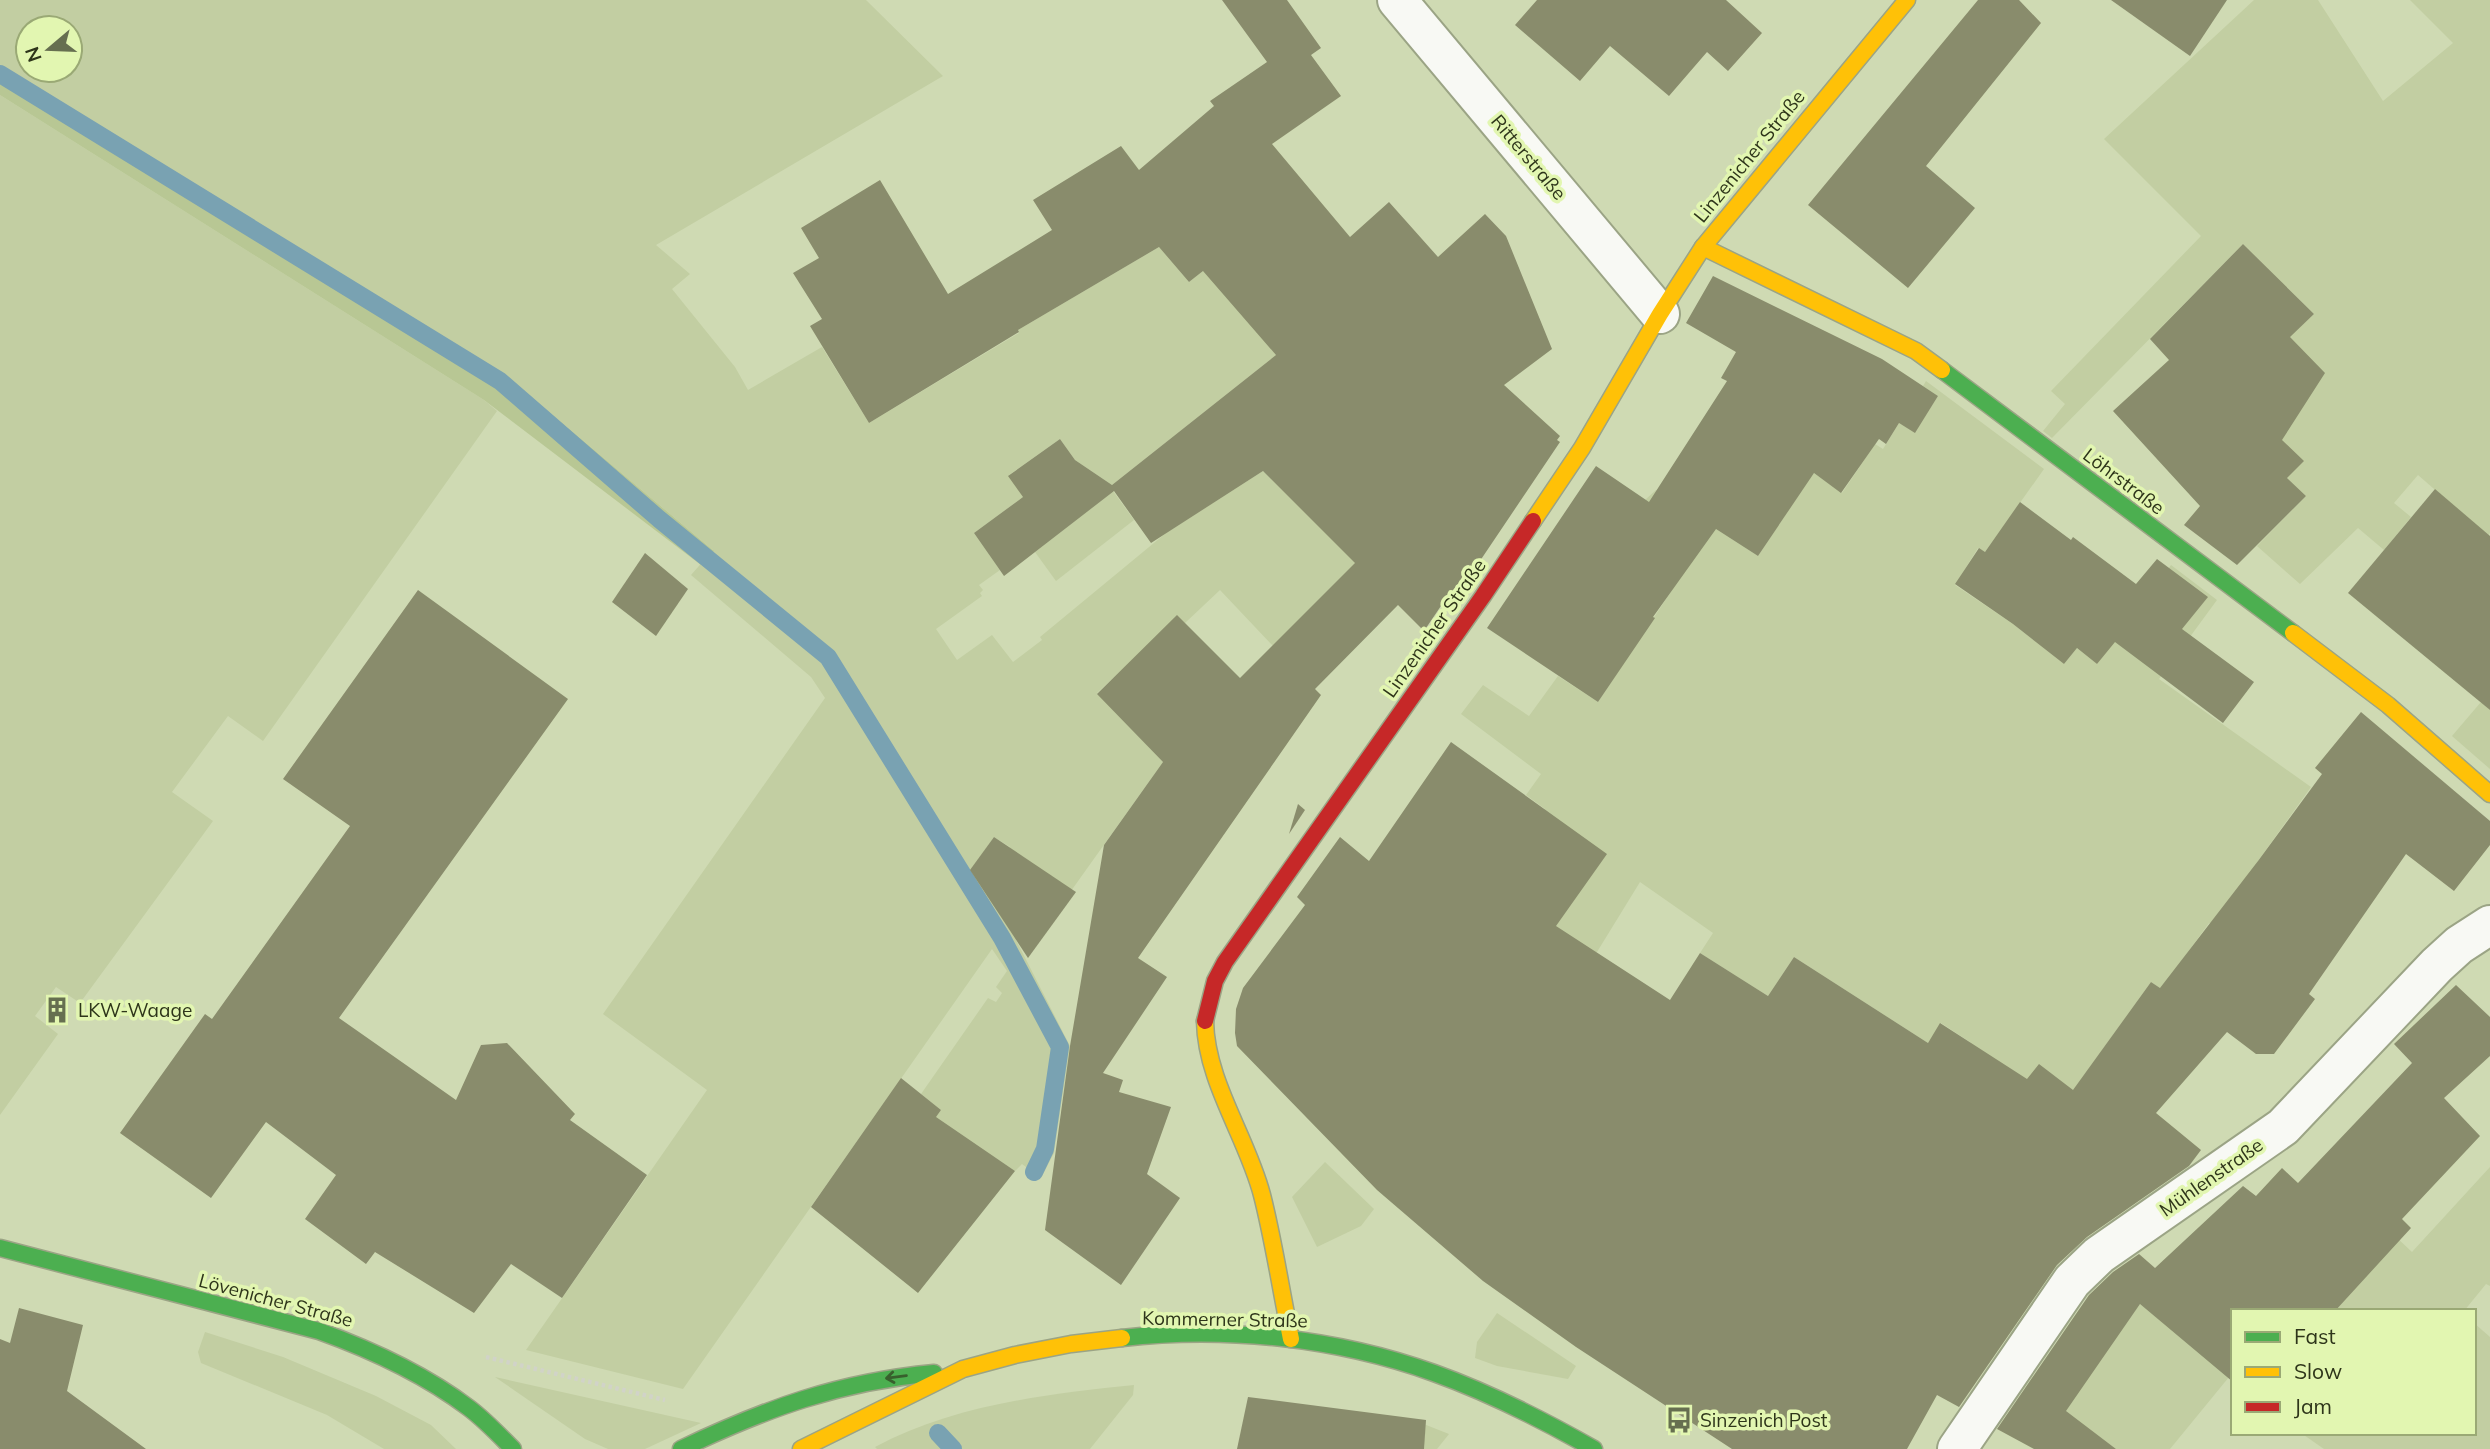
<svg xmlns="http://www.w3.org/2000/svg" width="2490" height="1449" viewBox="0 0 2490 1449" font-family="Mulish,sans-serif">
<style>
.green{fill:#c2cea2;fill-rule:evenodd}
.forest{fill:#b8c794}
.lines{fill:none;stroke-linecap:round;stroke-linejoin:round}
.stream{stroke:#79a2b2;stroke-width:18}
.building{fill:#898c6c}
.street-casing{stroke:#9ba485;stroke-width:42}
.fast-casing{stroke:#9ba485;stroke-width:19}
.slow-casing{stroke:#9ba485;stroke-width:19}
.jam-casing{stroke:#9ba485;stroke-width:19}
.path{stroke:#d1d3c8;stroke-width:4.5;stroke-dasharray:3.5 3.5;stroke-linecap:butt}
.street{stroke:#f8f9f4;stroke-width:38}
.fast{stroke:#4caf50;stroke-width:16}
.slow{stroke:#ffc107;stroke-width:16}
.jam{stroke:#c62828;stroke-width:16}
.oneway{stroke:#38602d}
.labels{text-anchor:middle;stroke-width:7;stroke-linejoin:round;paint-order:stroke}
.street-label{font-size:19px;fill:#2e351a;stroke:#e2f6b1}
.poi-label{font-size:19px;fill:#2e351a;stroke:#e2f6b1;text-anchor:start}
</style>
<rect width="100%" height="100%" fill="#cfdab3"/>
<g class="green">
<path d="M0,0H866L943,76L656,245L690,274L672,289L735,367L748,390L822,347L869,423L1019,333L1018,330L1159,247L1189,282L1212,264L1276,355L1112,485L1075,460L1060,439L1009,475L1023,497L974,533L1000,570L979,585L983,590L980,593L982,596L936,629L957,660L992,635L1013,662L1042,640L1040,637L1166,533L1263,471L1356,563L1273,646L1220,590L1185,623L1157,637L1097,693L1163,762L1061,905L998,864L1010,847L994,837L971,870L1013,934L1070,1046L1054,1153L1041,1178L1022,1164L1015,1171L977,1146L919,1138L941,1110L921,1094L988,998L996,1002L1002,993L996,987L1007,971L992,949L683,1389L526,1350L707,1090L603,1014L825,698L811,677L691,575L713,550L504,374L0,66ZM28,28H70V70H28Z"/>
<path d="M2254,0H2318L2383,101L2453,43L2410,0H2490V533L2488,536L2418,475L2394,503L2411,517L2384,550L2358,528L2300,584L2257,546L2306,496L2287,478L2272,431L2268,356L2314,314L2243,244L2052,438L2043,431L2065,404L2051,391L2201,236L2104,139Z"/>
<path d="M0,95L484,400L497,411L263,741L228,716L172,792L213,821L80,1003L56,987L35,1016L58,1034L0,1115Z"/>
<path d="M1926,381L2044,469L1985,552L1978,548L1955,585L2013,624L2064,664L2077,648L2097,664L2171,565L2217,600L2159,679L2311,787L2258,861L2220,930L2209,923L2161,989L2151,982L2029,1152L1970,1042L1941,1023L1928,1043L1794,957L1768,996L1700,953L1713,933L1640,882L1597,952L1422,961L1500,875L1545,809L1526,795L1541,774L1461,714L1483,685L1529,716L1558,676L1598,702L1672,590L1643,569L1632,518L1646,499L1656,490L1758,556L1812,475L1814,473L1842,493L1875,444L1883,449L1899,423L1915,432L1938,396L1923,386Z"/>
<path d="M1113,491L1134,520L1056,581L1035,552Z"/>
<path d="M2481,702L2490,710V769L2452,736Z"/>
<path d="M1325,1162L1374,1209L1361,1226L1317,1247L1292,1197Z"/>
<path d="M2490,1167V1286L2486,1284L2464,1311H2335L2380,1222L2412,1252Z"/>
<path d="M2140,1304L2229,1377L2170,1449H2116L2062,1410Z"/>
<path d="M1497,1313L1576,1366L1568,1379L1497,1366L1475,1358L1477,1342Z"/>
<path d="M2474,1323L2490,1337V1449H2324L2301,1433H2474Z"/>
<path d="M205,1332L283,1357L376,1396L431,1425L456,1449H384L327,1415L201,1363L198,1352Z"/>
<path d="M495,1377L701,1423L645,1449H608L585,1439Z"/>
<path d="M1134,1385L1133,1395L1090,1449H877L875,1447C953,1405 1047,1394 1134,1385Z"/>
<path d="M1411,1419L1449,1434L1437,1449H1385Z"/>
</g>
<path class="forest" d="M0,66L504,374L714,551L701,565L484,400L0,95Z"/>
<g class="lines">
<g class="stream">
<path d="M0,74L500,381L659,519L828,657L1002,938L1060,1047L1045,1149L1034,1172"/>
<path d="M938,1433L953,1449"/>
</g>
</g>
<g class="building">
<path d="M1222,0H1287L1321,48L1311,55L1341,96L1272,144L1350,237L1389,202L1438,257L1485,214L1506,236L1552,349L1504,385L1560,436L1557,440L1560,442L1451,604L1445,600L1424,631L1398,605L1315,689L1321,695L1138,958L1167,977L1103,1073L1123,1080L1119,1092L1171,1107L1147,1174L1180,1198L1121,1285L1045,1230L1070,1046L1104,845L1163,762L1097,694L1177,615L1240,678L1355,563L1263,471L1151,543L1114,491L1004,576L974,533L1023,497L1008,476L1060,439L1075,460L1112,485L1276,355L1203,271L1189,282L1159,247L1018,330L1019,332L869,423L810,326L822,319L793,273L819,258L801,228L880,180L948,294L1052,230L1033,200L1121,146L1139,170L1214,106L1210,101L1267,62Z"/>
<path d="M1537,0H1726L1762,33L1728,71L1707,52L1669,96L1610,46L1580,81L1515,25Z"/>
<path d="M1978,0H2019L2041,23L1926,166L1975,208L1908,288L1808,205Z"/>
<path d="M2111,0H2227L2190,56Z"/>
<path d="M2243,244L2314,314L2290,337L2325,373L2282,440L2304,461L2287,478L2306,496L2237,565L2184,525L2200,506L2113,411L2169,360L2150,339Z"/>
<path d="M1713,276L1882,359L1938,396L1915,433L1899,423L1886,444L1879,439L1841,493L1814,473L1758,556L1716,529L1653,617L1655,618L1598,702L1487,628L1596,466L1649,502L1727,381L1721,378L1736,352L1686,323Z"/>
<path d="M2435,489L2490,536V710L2348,593Z"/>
<path d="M2020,502L2071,540L2073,537L2136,584L2157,559L2208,597L2182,629L2254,682L2223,723L2115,642L2097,664L2077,648L2064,664L2013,624L1955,584L1979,548L1985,552Z"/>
<path d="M645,553L688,589L656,636L612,602Z"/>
<path d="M418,590L568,699L339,1018L456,1100L481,1045L507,1043L575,1114L570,1120L647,1175L562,1298L511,1264L474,1313L375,1252L366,1264L305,1219L336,1175L266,1122L211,1198L120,1133L205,1014L212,1019L350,826L283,779Z"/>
<path d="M2361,712L2490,821V845L2454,891L2406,854L2309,994L2315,999L2274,1054H2256L2227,1032L2156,1113L2201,1150L2189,1166L2087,1237L2057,1265L1959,1407L1937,1395L1907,1449H1732L1576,1347L1483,1281L1377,1190L1237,1046L1235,1033L1236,1009L1243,988L1305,905L1297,897L1340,837L1369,861L1451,742L1607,854L1556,926L1670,1000L1700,953L1768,996L1794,957L1928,1043L1940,1023L2027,1079L2039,1064L2073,1090L2151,982L2160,988L2258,861L2322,774L2315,768Z"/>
<path d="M1298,804L1305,810L1289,834Z"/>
<path d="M994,837L1076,892L1028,958L970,870Z"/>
<path d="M2456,985L2490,1017V1056L2444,1098L2480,1136L2402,1219L2411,1228L2335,1311H2233V1382L2140,1304L2066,1411L2116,1449H2034L1997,1429L2089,1295L2113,1272L2139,1254L2155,1268L2243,1186L2256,1196L2282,1168L2298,1183L2412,1063L2394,1044Z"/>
<path d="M901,1078L941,1110L936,1117L1015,1171L918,1293L811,1207Z"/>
<path d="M19,1308L83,1325L67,1391L146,1449H0V1339L10,1343Z"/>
<path d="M1248,1397L1426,1420L1424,1449H1237Z"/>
</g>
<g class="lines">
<g class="street-casing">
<g id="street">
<path d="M1397,0L1660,314"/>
<path d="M1957,1449L2072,1281L2099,1255L2283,1127L2437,965L2459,945L2490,925"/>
</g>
</g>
<g class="fast-casing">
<g id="fast">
<path d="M1942,370L2293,633"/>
<path d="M0,1248L319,1331C372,1350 424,1374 469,1408C485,1420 499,1435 513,1449"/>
<path d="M1122,1338C1226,1326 1337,1338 1434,1373C1490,1393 1543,1420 1594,1449"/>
<path d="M681,1449C767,1408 839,1382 934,1373"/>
</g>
</g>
<g class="slow-casing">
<g id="slow">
<path d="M1703,247L1916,351L1942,370"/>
<path d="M1533,521L1582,448L1660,314L1703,247L1907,0"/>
<path d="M2293,633L2388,705L2490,794"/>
<path d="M1205,1021C1206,1082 1247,1137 1262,1195C1274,1242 1281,1291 1291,1339"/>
<path d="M801,1449L963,1369L1015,1355L1071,1344L1122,1338"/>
</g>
</g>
<g class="jam-casing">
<path id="jam" d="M1205,1021L1215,981L1225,962L1483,596L1533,521"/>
</g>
<path class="path" d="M486,1357L665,1400"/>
<use href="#street" class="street"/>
<use href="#fast" class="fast"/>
<use href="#slow" class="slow"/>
<use href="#jam" class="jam"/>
</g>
<defs><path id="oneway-shaft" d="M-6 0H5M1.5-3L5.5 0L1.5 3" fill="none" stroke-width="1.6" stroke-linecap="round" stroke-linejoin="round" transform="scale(1.75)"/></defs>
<use class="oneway" href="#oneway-shaft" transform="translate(896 1377) rotate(173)"/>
<defs>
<g id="building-bare" transform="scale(2.1)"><path d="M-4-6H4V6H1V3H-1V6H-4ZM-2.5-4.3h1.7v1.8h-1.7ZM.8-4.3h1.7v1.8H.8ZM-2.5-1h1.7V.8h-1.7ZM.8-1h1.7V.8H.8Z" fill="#666f50" stroke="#e2f6b1" stroke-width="2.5" paint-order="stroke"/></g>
<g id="bus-bare" transform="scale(2.1)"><path d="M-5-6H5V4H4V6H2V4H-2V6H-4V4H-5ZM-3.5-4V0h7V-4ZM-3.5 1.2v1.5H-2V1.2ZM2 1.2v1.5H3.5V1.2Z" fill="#666f50" stroke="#e2f6b1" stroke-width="2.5" paint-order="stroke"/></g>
</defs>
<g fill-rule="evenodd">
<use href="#building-bare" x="57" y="1010"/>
<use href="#bus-bare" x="1679" y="1420"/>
</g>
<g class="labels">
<g class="street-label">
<text transform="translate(1749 156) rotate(-51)" y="7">Linzenicher Straße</text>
<text transform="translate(1529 157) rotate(50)" y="7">Ritterstraße</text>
<text transform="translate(2124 481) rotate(37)" y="7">Löhrstraße</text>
<text transform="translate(1434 628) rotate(-55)" y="7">Linzenicher Straße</text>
<text transform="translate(2211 1177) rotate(-35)" y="7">Mühlenstraße</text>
<text transform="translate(276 1300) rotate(15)" y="7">Lövenicher Straße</text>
<text transform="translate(1225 1319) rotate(1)" y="7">Kommerner Straße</text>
</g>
<g class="poi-label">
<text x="78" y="1017">LKW-Waage</text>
<text x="1700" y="1427">Sinzenich Post</text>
</g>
</g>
<rect x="2231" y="1309" width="245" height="126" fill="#e2f6b1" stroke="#9aa975" stroke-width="2"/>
<rect x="2245" y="1332" width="35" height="10" fill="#4caf50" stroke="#9aa975" stroke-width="2"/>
<text x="2294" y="1344" font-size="21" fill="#2e351a">Fast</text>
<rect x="2245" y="1367" width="35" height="10" fill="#ffc107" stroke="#9aa975" stroke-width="2"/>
<text x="2294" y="1379" font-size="21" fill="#2e351a">Slow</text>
<rect x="2245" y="1402" width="35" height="10" fill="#c62828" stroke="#9aa975" stroke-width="2"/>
<text x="2294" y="1414" font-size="21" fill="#2e351a">Jam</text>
<g transform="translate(49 49) rotate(251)"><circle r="33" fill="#e2f6b1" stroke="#9aa975" stroke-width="2"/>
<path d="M0-5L12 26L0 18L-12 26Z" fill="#666f50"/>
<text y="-10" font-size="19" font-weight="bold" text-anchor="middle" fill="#2e351a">N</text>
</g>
</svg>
